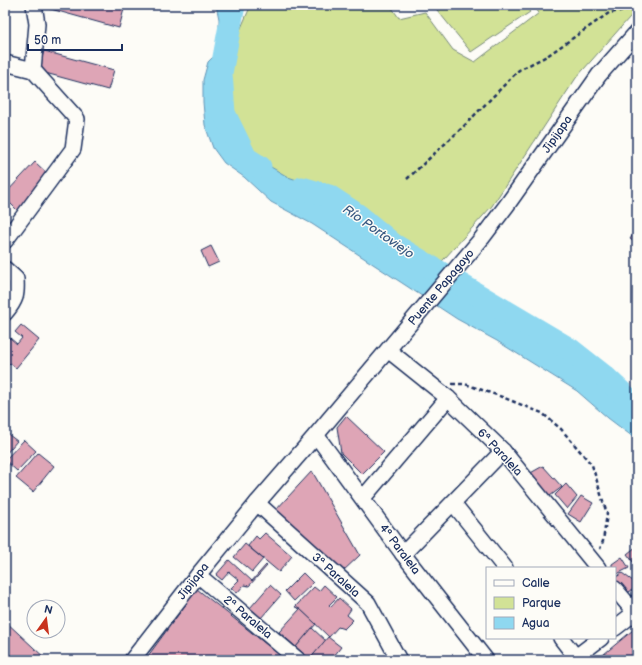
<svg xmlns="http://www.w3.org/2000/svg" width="642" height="665" viewBox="0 0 642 665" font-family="'Balsamiq Sans',sans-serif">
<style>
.green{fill:#d2e296;stroke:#76887a}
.water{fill:#8fd8f0;stroke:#6194b6}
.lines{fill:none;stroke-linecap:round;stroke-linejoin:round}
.river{stroke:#8fd8f0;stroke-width:23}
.building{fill:#dea5b6;stroke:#1b2f5e}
.minor-casing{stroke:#1b2f5e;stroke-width:18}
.path{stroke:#1b2f5e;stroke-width:2.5;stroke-dasharray:4 3;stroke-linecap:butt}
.minor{stroke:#fdfcf7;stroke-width:15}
.labels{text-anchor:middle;stroke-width:3;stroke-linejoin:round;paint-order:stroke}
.street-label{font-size:12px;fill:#1b2f5e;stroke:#fdfcf7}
.water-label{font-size:13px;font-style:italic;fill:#385982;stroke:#fdfcf7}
</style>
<rect width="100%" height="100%" fill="#fdfcf7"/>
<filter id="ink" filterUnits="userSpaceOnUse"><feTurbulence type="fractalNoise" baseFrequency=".025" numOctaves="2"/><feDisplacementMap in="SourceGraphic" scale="8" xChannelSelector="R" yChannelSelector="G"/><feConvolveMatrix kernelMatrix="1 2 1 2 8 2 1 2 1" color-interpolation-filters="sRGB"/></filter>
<g filter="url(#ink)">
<g class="green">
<path d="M251,5H390L399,18L425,12L453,50L475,62L539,13L533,5H637V9L576,78L492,206L435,269L329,203L273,172L230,127V53Z"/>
<path d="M433,5H524L530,12L471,52Z"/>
</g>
<path class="water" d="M216,5H230L233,31L227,60L226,75L215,99L218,118L231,137L252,156L288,177L327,190L345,216L383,241L422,269L492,310L526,328L556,347L602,382L637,411V440L608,418L577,391L497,341L457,319L312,224L271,202L244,177L224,163L213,148L205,125L203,102V80L208,62L216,54L219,44V19Z"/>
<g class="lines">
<g class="river">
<path d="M234,5L221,73L224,113L246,158L260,167"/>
<path d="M302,188L329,196L358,215L394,245L571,350L604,376L637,407"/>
</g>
</g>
<g class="building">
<path d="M48,5H109L124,9L119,28L47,8Z"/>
<path d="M44,51L114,70L108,90L38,71Z"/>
<path d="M35,162L52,178L19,212L5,198V194Z"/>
<path d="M637,229V244L630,239Z"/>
<path d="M211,246L219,262L208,267L201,251Z"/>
<path d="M21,325L39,340L16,368L10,363L8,365L5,362V343L10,338L17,344L22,338L15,332Z"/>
<path d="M346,416L384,452L362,474L341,453L337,427Z"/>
<path d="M5,432L17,441L5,455Z"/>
<path d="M24,440L36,451L17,471L5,460Z"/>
<path d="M38,453L54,466L33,492L16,478Z"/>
<path d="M543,466L562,487L546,499L527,475Z"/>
<path d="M312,471L360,555L342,572L275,511Z"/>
<path d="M566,484L577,497L567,509L555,495Z"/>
<path d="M581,496L593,503L581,522L568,514Z"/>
<path d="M265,533L292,556L279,572L248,546L256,536L259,539Z"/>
<path d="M245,544L263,559L252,572L234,557Z"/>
<path d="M637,546V567L627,554Z"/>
<path d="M622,557L629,568L615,575V568H612V564Z"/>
<path d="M229,560L252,581L266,565L267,566L249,586L244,585L237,593L231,588L239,580L229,572L222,580L216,575Z"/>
<path d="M303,573L313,583L294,601L285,591Z"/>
<path d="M622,573L637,584V587L624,595L615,580V578Z"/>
<path d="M270,585L281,595L261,618L250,608Z"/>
<path d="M324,585L337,597L329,605L331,607L339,598L351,609L347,615L353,620L344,629L338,627L329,637L300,609L295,607L314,587L319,591Z"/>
<path d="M197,589L286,660H145Z"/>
<path d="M300,609L316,624L296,647L279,632Z"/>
<path d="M5,621L47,660H5Z"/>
<path d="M312,628L326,641L310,659L296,647Z"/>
<path d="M633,630L637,634V660H599L598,659Z"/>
<path d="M328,637L341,647L331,660H311L310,659Z"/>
</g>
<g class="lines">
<g class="minor-casing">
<g id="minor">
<path d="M5,63L33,70L37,24L34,5"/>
<path d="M5,241L73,149L77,119L33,70"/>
<path d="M5,269L16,279C17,295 16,300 5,313"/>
<path d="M388,350L448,398L503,451L598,568"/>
<path d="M316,435L403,554L486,660"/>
<path d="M363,498L448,398"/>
<path d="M257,503L368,603L399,660"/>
<path d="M453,503L505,568"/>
<path d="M403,554L503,451"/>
<path d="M198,575L298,660"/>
<path d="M615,589L637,615"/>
<path d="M615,628L637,611"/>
<path d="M561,638L578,660"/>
<path d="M132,660L198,575L257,503L316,435L482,238L507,205L599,75L637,32"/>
<path d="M572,660L601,638"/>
</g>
</g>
<g class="path">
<path d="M407,179L462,128L519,70L547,56L609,13L637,8"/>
<path d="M452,384H465L502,397L542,413L561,429L592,465L607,514L603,541L600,549"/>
</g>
<use href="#minor" class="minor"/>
</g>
</g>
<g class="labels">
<g class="street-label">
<text transform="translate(557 134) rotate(-55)" y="4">Jipijapa</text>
<text transform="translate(441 287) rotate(-50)" y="4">Puente Papagayo</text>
<text transform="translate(500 452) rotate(47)" y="4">6ª Paralela</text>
<text transform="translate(400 549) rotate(53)" y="4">4ª Paralela</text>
<text transform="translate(336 575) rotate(42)" y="4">3ª Paralela</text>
<text transform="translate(193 581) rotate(-52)" y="4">Jipijapa</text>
<text transform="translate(248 617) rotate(40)" y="4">2ª Paralela</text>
</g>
<g class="water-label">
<text transform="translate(379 231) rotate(35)" y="5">Río Portoviejo</text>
</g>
</g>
<rect width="642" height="665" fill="none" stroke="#fdfcf7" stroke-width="20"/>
<rect x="10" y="10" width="622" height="645" fill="none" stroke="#1b2f5e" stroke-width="1.5" filter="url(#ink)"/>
<rect x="486" y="567" width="130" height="72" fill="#fdfcf7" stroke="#a3aaba"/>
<rect x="494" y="580" width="20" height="6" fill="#fdfcf7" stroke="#a3aaba"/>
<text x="522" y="587" font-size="12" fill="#1b2f5e">Calle</text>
<rect x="494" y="597" width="20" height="12" fill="#d2e296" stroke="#a3aaba"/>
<text x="522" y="607" font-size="12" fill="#1b2f5e">Parque</text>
<rect x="494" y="617" width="20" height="12" fill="#8fd8f0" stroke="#a3aaba"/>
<text x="522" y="627" font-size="12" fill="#1b2f5e">Agua</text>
<g transform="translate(46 619) rotate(14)"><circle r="19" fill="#fdfcf7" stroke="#a3aaba"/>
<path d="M0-3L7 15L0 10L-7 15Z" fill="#c8321e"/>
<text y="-6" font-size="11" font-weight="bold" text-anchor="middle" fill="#1b2f5e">N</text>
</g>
<path d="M28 44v6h94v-6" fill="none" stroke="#1b2f5e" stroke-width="2"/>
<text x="34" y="44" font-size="12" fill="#1b2f5e" stroke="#fdfcf7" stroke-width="3" paint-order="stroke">50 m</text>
</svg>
